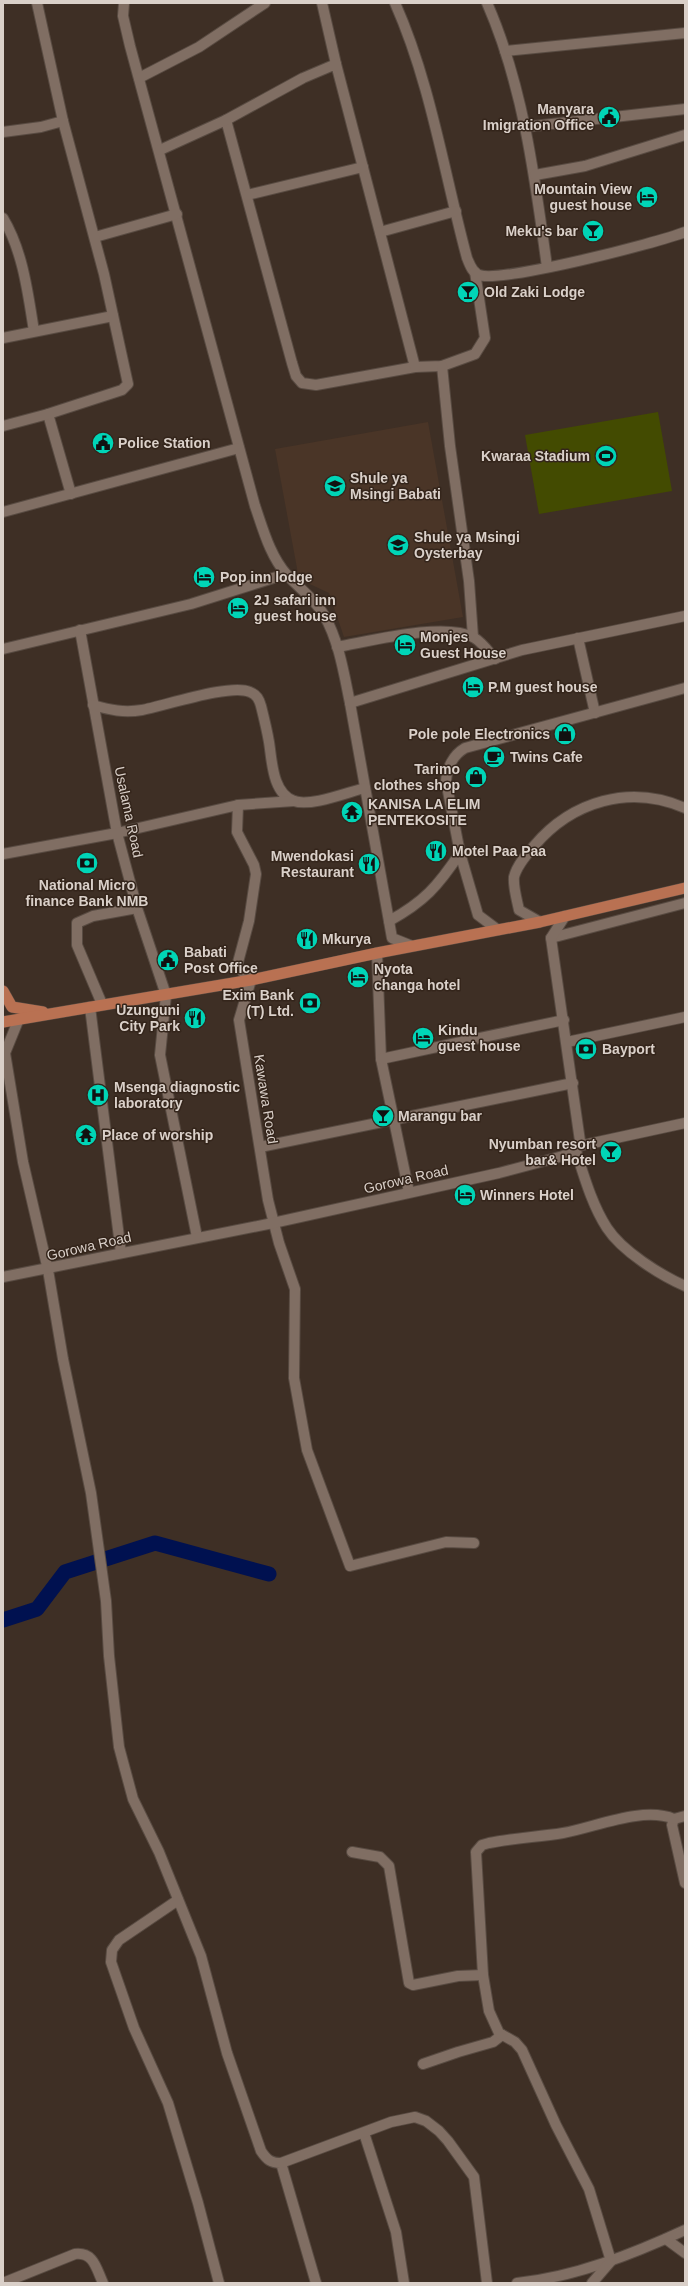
<svg xmlns="http://www.w3.org/2000/svg" width="688" height="2286" viewBox="0 0 688 2286" font-family="Arial,sans-serif">
<style>
.built{fill:#4a3527}
.green{fill:#434b01}
.lines{fill:none;stroke-linecap:round;stroke-linejoin:round}
.river{stroke:#001150;stroke-width:15}
.minor-casing{stroke:#584b42;stroke-width:12}
.trunk-casing{stroke:#584b42;stroke-width:12}
.minor{stroke:#806e63;stroke-width:10}
.trunk{stroke:#b97152;stroke-width:11}
.labels{text-anchor:middle;stroke-width:3;stroke-linejoin:round;paint-order:stroke}
.poi-label{font-size:14px;font-weight:bold;fill:#dad0c9;stroke:#34251b;text-anchor:start}
.street-label{font-size:14px;fill:#dad0c9;stroke:#34251b}
</style>
<rect width="100%" height="100%" fill="#3e2f25"/>
<path class="built" d="M428,422L463,617L344,637L329,593L299,579L275,449Z"/>
<path class="green" d="M658,412L672,491L539,514L525,435Z"/>
<g class="lines">
<path class="river" d="M3,1620L37,1609L65,1572L155,1543L269,1574"/>
<g class="minor-casing">
<g id="minor">
<path d="M124,3L123,16L130,46L255,506C263,529 270,556 287,575C299,588 315,599 324,615C339,641 344,674 350,703L392,938L412,946"/>
<path d="M322,3L336,64"/>
<path d="M395,3C431,84 444,173 467,258C470,265 472,272 479,275C501,283 657,243 685,232"/>
<path d="M487,3C523,85 535,178 547,267"/>
<path d="M505,51L685,33"/>
<path d="M139,78L199,47L265,3"/>
<path d="M226,120L292,363L296,376L302,383L316,385L415,367L442,366L475,354L485,338L475,272"/>
<path d="M525,127L685,109"/>
<path d="M3,132L41,127L63,121"/>
<path d="M160,150L226,120L303,78L336,64L415,367"/>
<path d="M535,175L585,166L685,135"/>
<path d="M247,195L363,167"/>
<path d="M3,218C23,251 28,294 34,331"/>
<path d="M380,232L456,211"/>
<path d="M95,237L177,214"/>
<path d="M3,338L113,316"/>
<path d="M442,366L450,446L469,581L473,637"/>
<path d="M48,414L71,494"/>
<path d="M3,426L48,414L122,390L128,384L104,274L63,121L37,3"/>
<path d="M3,512L239,448"/>
<path d="M80,630L117,833L137,908L166,995L160,1055L197,1237"/>
<path d="M578,638L595,713"/>
<path d="M337,647C371,641 443,622 473,637C482,642 489,652 495,659"/>
<path d="M3,649L191,604L286,574"/>
<path d="M350,703L522,650L685,616"/>
<path d="M93,705C110,710 124,713 142,710C164,706 231,683 250,692C257,695 259,699 261,706C264,718 267,730 269,742C272,760 272,793 294,801C311,807 348,792 365,788"/>
<path d="M238,805L237,832L254,865L256,874L249,921L237,966L251,980L239,1020L268,1200L279,1243L295,1289L294,1378L307,1450L350,1566L446,1542L474,1543"/>
<path d="M3,854L117,833L238,805L294,801"/>
<path d="M389,921C424,902 438,886 460,853"/>
<path d="M540,922L519,910C517,900 513,887 514,877C517,865 527,854 534,846C572,801 630,784 685,808"/>
<path d="M498,930L478,915L460,853L446,781C447,768 453,755 465,748L685,688"/>
<path d="M551,938L685,903"/>
<path d="M377,953L381,1059L409,1192"/>
<path d="M102,1004L77,945V923L93,916L137,908"/>
<path d="M90,1007L121,1253"/>
<path d="M18,1021L5,1053L23,1162L48,1270L63,1359L91,1493L106,1601L109,1656L119,1747L133,1799L159,1852L201,1956L227,2053L261,2151C267,2160 271,2163 281,2163L316,2283"/>
<path d="M567,1042L685,1017"/>
<path d="M381,1059L564,1020"/>
<path d="M579,1146L685,1123"/>
<path d="M260,1147L573,1083"/>
<path d="M576,1151C584,1176 592,1205 607,1228C622,1251 660,1275 685,1286"/>
<path d="M3,1277L273,1223L499,1173L563,1156L576,1151L580,1141L551,938L565,916"/>
<path d="M685,1816L674,1819L672,1825L685,1883"/>
<path d="M352,1852L380,1857L389,1866L409,1983L413,1985L458,1976L483,1975"/>
<path d="M178,1900L119,1940L112,1950L111,1962L134,2028L168,2103L198,2203L219,2283"/>
<path d="M423,2064L458,2052L493,2042L502,2035"/>
<path d="M364,2133L396,2232L404,2283"/>
<path d="M281,2163L391,2122L415,2117L426,2121L439,2131L448,2141L474,2177L487,2283"/>
<path d="M666,2239L685,2253"/>
<path d="M3,2283L75,2254C94,2252 96,2268 103,2283"/>
<path d="M517,2283C575,2277 633,2254 685,2230"/>
<path d="M592,2283L611,2261L589,2189L556,2125L522,2050L515,2042L499,2033L489,2011L483,1975L476,1852L482,1845L489,1843C514,1838 538,1837 563,1833C596,1827 643,1806 674,1819"/>
</g>
</g>
<g class="trunk-casing">
<g id="trunk">
<path d="M3,991L12,1007L43,1012"/>
<path d="M3,1022L251,980L377,953L540,922L685,888"/>
</g>
</g>
<use href="#minor" class="minor"/>
<use href="#trunk" class="trunk"/>
</g>
<defs>
<g id="civic-disc" transform="scale(1.15)"><circle r="9.5" fill="#00d5b7" stroke="#34251b"/><path d="M-.6-6.5H3V-4.5H.6V-3L4-1V1h2V6H-6V1h2V-1L-.6-3ZM-1.2 2.5V6h2.4V2.5Z" fill="#111"/></g>
<g id="hotel-disc" transform="scale(1.15)"><circle r="9.5" fill="#00d5b7" stroke="#34251b"/><path d="M-6-4.5h1.5V1H6V5H4.5V3h-9V5H-6ZM-4 0a1.8 1.8 0 1 1 3.6 0ZM.5 0V-2.5h3Q6-2.5 6 0Z" fill="#111"/></g>
<g id="bar-disc" transform="scale(1.15)"><circle r="9.5" fill="#00d5b7" stroke="#34251b"/><path d="M-6-5H6L.8 .8V4.5H3.5V6h-7V4.5H-.8V.8Z" fill="#111"/></g>
<g id="stadium-disc" transform="scale(1.15)"><circle r="9.5" fill="#00d5b7" stroke="#34251b"/><path d="M0-5a6.5 5 0 1 0 0 10a6.5 5 0 1 0 0-10ZM-3.5-1.8h7v3.6h-7Z" fill="#111"/></g>
<g id="school-disc" transform="scale(1.15)"><circle r="9.5" fill="#00d5b7" stroke="#34251b"/><path d="M0-5L7-2L0 1L-7-2ZM-4 1L0 2.5L4 1V4Q0 6-4 4Z" fill="#111"/></g>
<g id="shop-disc" transform="scale(1.15)"><circle r="9.5" fill="#00d5b7" stroke="#34251b"/><path d="M-5-2.5h2.3a2.7 3.5 0 0 1 5.4 0H5L5.5 6h-11ZM-1.5-2.5h3a1.5 2.3 0 0 0-3 0Z" fill="#111"/></g>
<g id="cafe-disc" transform="scale(1.15)"><circle r="9.5" fill="#00d5b7" stroke="#34251b"/><path d="M-5.5-4.5H6V0H3Q3 3.5 0 3.5H-2.5Q-5.5 3.5-5.5 0ZM3-3.2v2h1.7v-2ZM-6 4.5H4V6H-6Z" fill="#111"/></g>
<g id="temple-disc" transform="scale(1.15)"><circle r="9.5" fill="#00d5b7" stroke="#34251b"/><path d="M0-6L5-2H3V0L6.5 2.5H4V6H1.5V3h-3V6H-4V2.5H-6.5L-3 0V-2H-5Z" fill="#111"/></g>
<g id="restaurant-disc" transform="scale(1.15)"><circle r="9.5" fill="#00d5b7" stroke="#34251b"/><path d="M-5-6h1v4h1v-4h1v4h1v-4h1v5L-1.5 .5V6h-2V.5L-5-1ZM5-6V6H3V1.5H1.5Q1.5-4 5-6Z" fill="#111"/></g>
<g id="bank-disc" transform="scale(1.15)"><circle r="9.5" fill="#00d5b7" stroke="#34251b"/><path d="M-6-4H6V4H-6ZM0-2.3a2.3 2.3 0 1 0 0 4.6a2.3 2.3 0 1 0 0-4.6Z" fill="#111"/></g>
<g id="hospital-disc" transform="scale(1.15)"><circle r="9.5" fill="#00d5b7" stroke="#34251b"/><path d="M-5-5h3v3.5h4V-5h3V5h-3V1.5h-4V5h-3Z" fill="#111"/></g>
</defs>
<g fill-rule="evenodd">
<use href="#civic-disc" x="609" y="117"/>
<use href="#hotel-disc" x="647" y="197"/>
<use href="#bar-disc" x="593" y="231"/>
<use href="#bar-disc" x="468" y="292"/>
<use href="#civic-disc" x="103" y="443"/>
<use href="#stadium-disc" x="606" y="456"/>
<use href="#school-disc" x="335" y="486"/>
<use href="#school-disc" x="398" y="545"/>
<use href="#hotel-disc" x="204" y="577"/>
<use href="#hotel-disc" x="238" y="608"/>
<use href="#hotel-disc" x="405" y="645"/>
<use href="#hotel-disc" x="473" y="687"/>
<use href="#shop-disc" x="565" y="734"/>
<use href="#cafe-disc" x="494" y="757"/>
<use href="#shop-disc" x="476" y="777"/>
<use href="#temple-disc" x="352" y="812"/>
<use href="#restaurant-disc" x="436" y="851"/>
<use href="#bank-disc" x="87" y="863"/>
<use href="#restaurant-disc" x="369" y="864"/>
<use href="#restaurant-disc" x="307" y="939"/>
<use href="#civic-disc" x="168" y="960"/>
<use href="#hotel-disc" x="358" y="977"/>
<use href="#bank-disc" x="310" y="1003"/>
<use href="#restaurant-disc" x="195" y="1018"/>
<use href="#hotel-disc" x="423" y="1038"/>
<use href="#bank-disc" x="586" y="1049"/>
<use href="#hospital-disc" x="98" y="1095"/>
<use href="#bar-disc" x="383" y="1116"/>
<use href="#temple-disc" x="86" y="1135"/>
<use href="#bar-disc" x="611" y="1152"/>
<use href="#hotel-disc" x="465" y="1195"/>
</g>
<g class="labels">
<g class="poi-label">
<text x="594" y="114" text-anchor="end">Manyara<tspan x="594" dy="16">Imigration Office</tspan></text>
<text x="632" y="194" text-anchor="end">Mountain View<tspan x="632" dy="16">guest house</tspan></text>
<text x="578" y="236" text-anchor="end">Meku's bar</text>
<text x="484" y="297">Old Zaki Lodge</text>
<text x="118" y="448">Police Station</text>
<text x="590" y="461" text-anchor="end">Kwaraa Stadium</text>
<text x="350" y="483">Shule ya<tspan x="350" dy="16">Msingi Babati</tspan></text>
<text x="414" y="542">Shule ya Msingi<tspan x="414" dy="16">Oysterbay</tspan></text>
<text x="220" y="582">Pop inn lodge</text>
<text x="254" y="605">2J safari inn<tspan x="254" dy="16">guest house</tspan></text>
<text x="420" y="642">Monjes<tspan x="420" dy="16">Guest House</tspan></text>
<text x="488" y="692">P.M guest house</text>
<text x="550" y="739" text-anchor="end">Pole pole Electronics</text>
<text x="510" y="762">Twins Cafe</text>
<text x="460" y="774" text-anchor="end">Tarimo<tspan x="460" dy="16">clothes shop</tspan></text>
<text x="368" y="809">KANISA LA ELIM<tspan x="368" dy="16">PENTEKOSITE</tspan></text>
<text x="452" y="856">Motel Paa Paa</text>
<text x="354" y="861" text-anchor="end">Mwendokasi<tspan x="354" dy="16">Restaurant</tspan></text>
<text x="87" y="890" text-anchor="middle">National Micro<tspan x="87" dy="16">finance Bank NMB</tspan></text>
<text x="322" y="944">Mkurya</text>
<text x="184" y="957">Babati<tspan x="184" dy="16">Post Office</tspan></text>
<text x="374" y="974">Nyota<tspan x="374" dy="16">changa hotel</tspan></text>
<text x="294" y="1000" text-anchor="end">Exim Bank<tspan x="294" dy="16">(T) Ltd.</tspan></text>
<text x="180" y="1015" text-anchor="end">Uzunguni<tspan x="180" dy="16">City Park</tspan></text>
<text x="438" y="1035">Kindu<tspan x="438" dy="16">guest house</tspan></text>
<text x="602" y="1054">Bayport</text>
<text x="114" y="1092">Msenga diagnostic<tspan x="114" dy="16">laboratory</tspan></text>
<text x="398" y="1121">Marangu bar</text>
<text x="102" y="1140">Place of worship</text>
<text x="596" y="1149" text-anchor="end">Nyumban resort<tspan x="596" dy="16">bar&amp; Hotel</tspan></text>
<text x="480" y="1200">Winners Hotel</text>
</g>
<g class="street-label">
<text transform="translate(129 812) rotate(78)" y="5">Usalama Road</text>
<text transform="translate(266 1099) rotate(81)" y="5">Kawawa Road</text>
<text transform="translate(406 1179) rotate(-13)" y="5">Gorowa Road</text>
<text transform="translate(89 1246) rotate(-13)" y="5">Gorowa Road</text>
</g>
</g>
<rect width="688" height="2286" fill="none" stroke="#dad0c9" stroke-width="8"/>
</svg>
